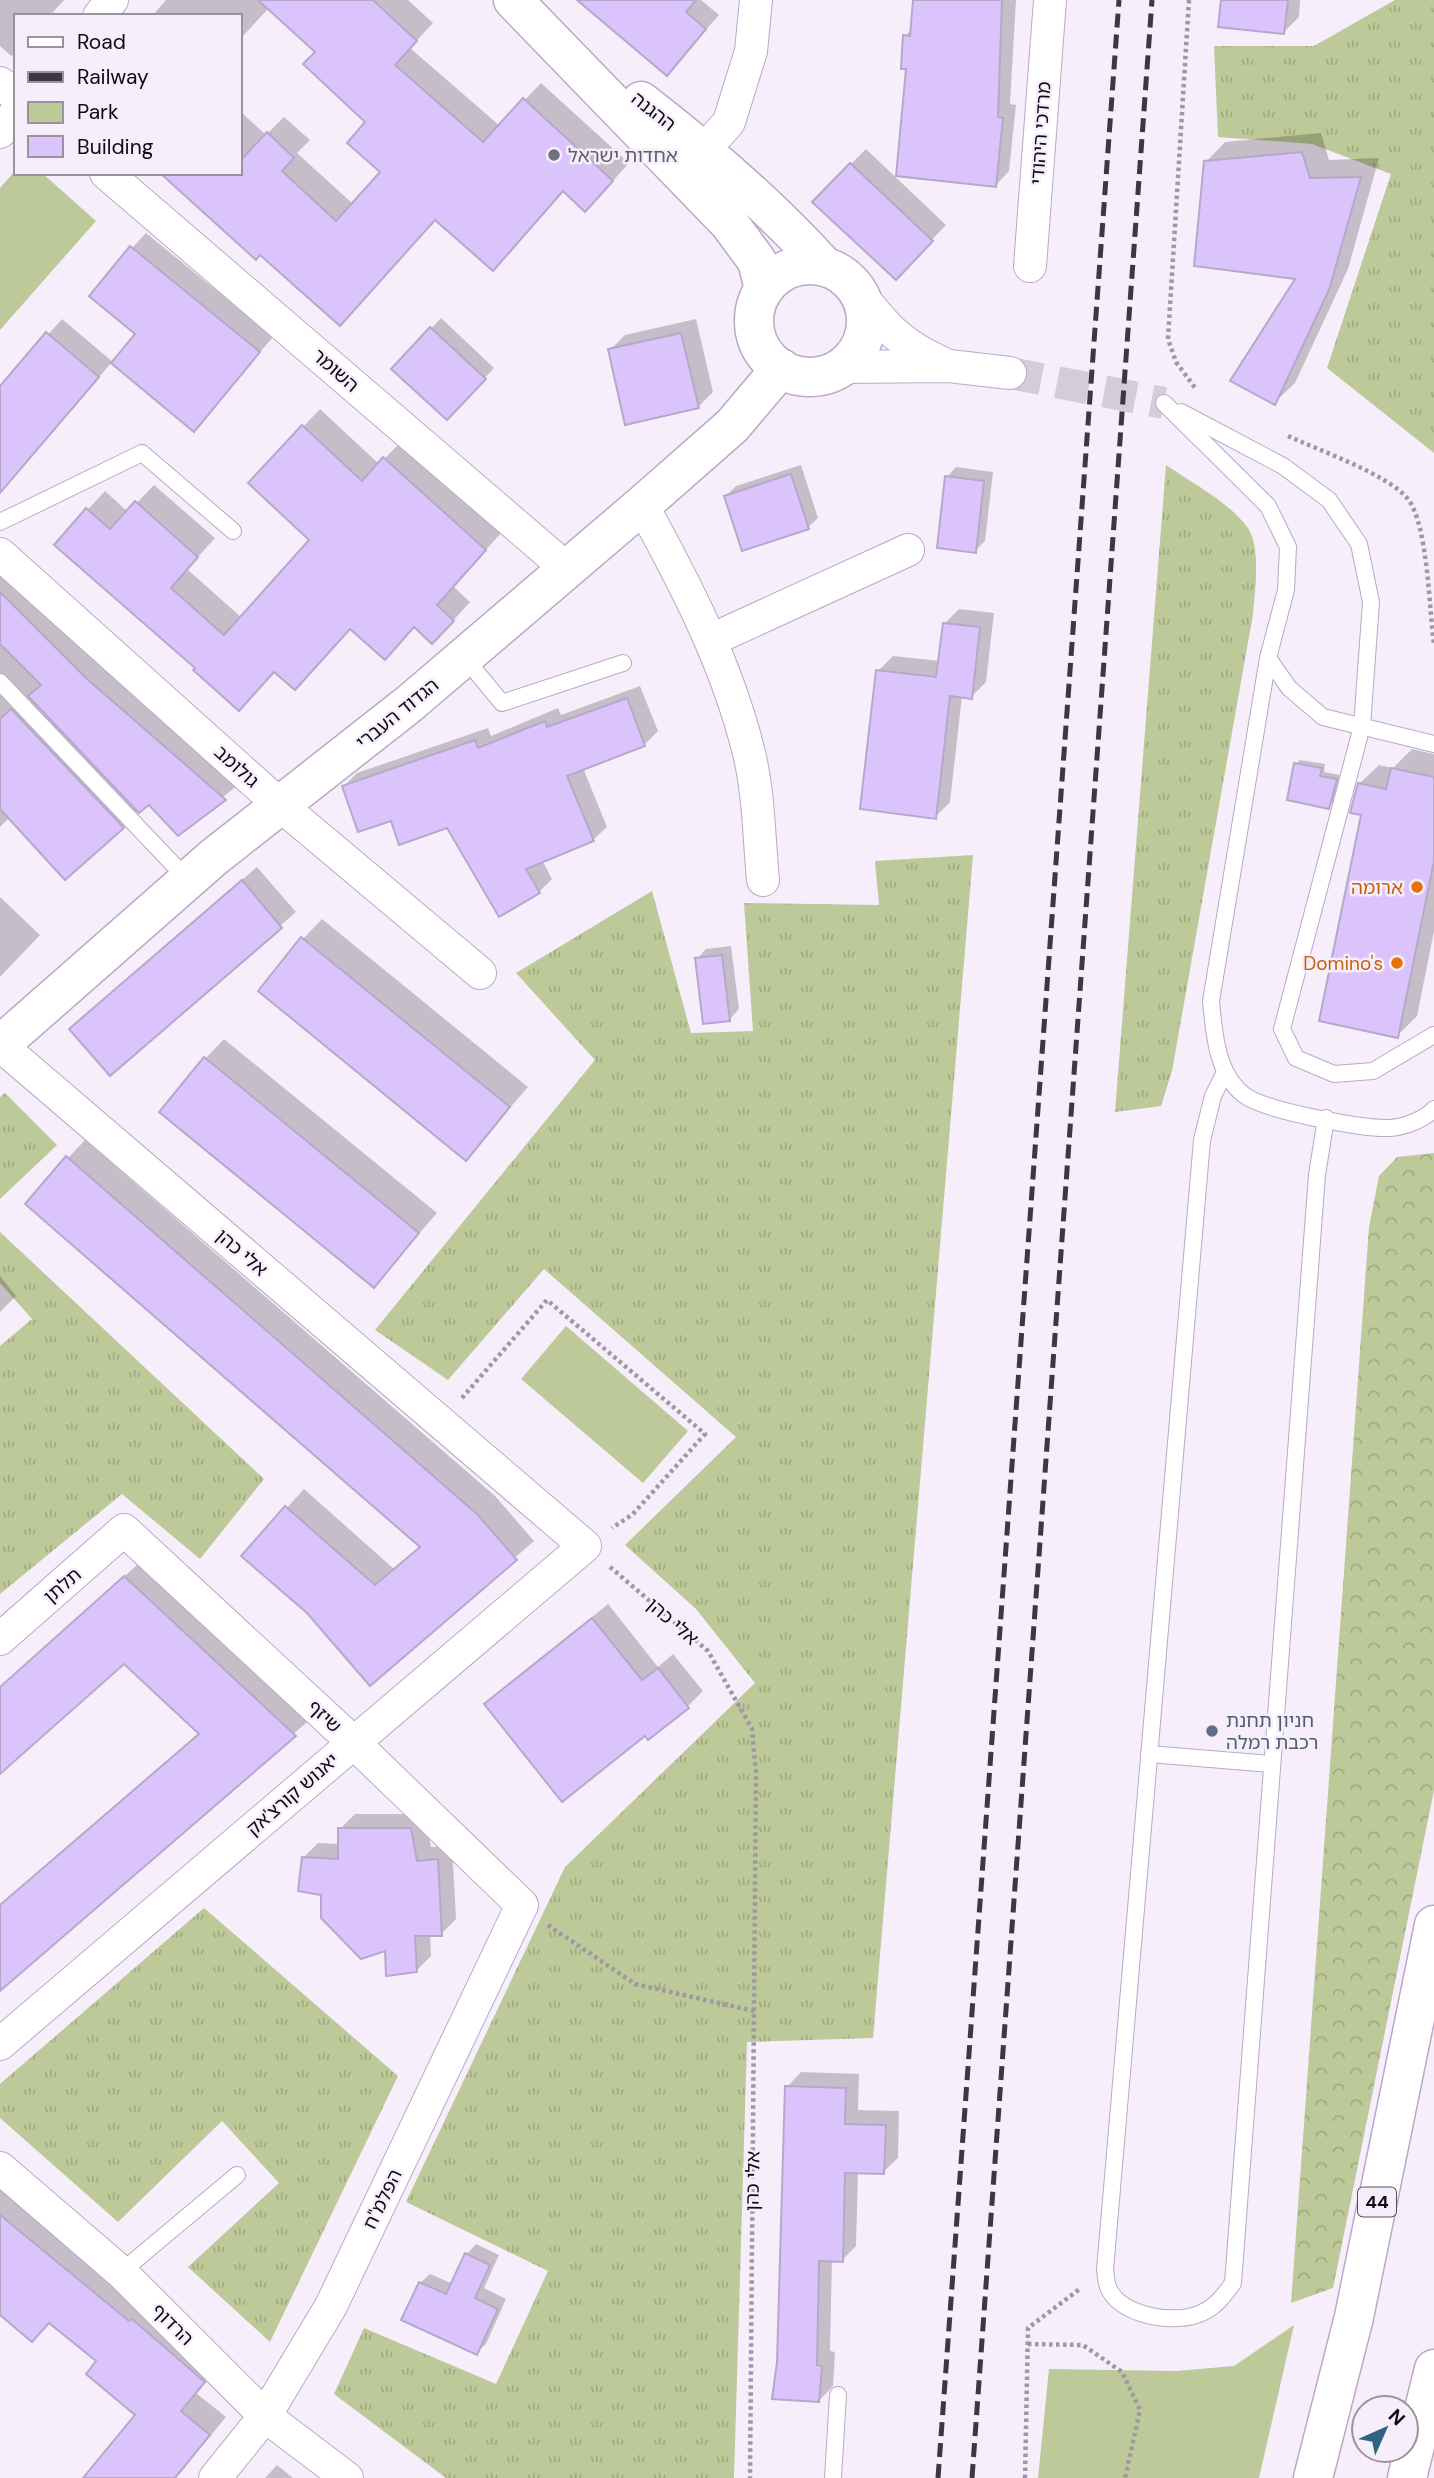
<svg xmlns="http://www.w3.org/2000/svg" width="1434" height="2478" viewBox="0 0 1434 2478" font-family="'DM Sans','Noto Sans Hebrew',sans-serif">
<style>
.grass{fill:url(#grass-tufts)}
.forest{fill:url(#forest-crowns)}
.park{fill:#bdc998}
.shadow{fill:#0003}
.building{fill:#dbc4fc;stroke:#b6a8ca;stroke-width:2}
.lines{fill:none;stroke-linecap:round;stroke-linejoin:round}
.minor-tunnel{stroke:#d4ccd9;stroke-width:32;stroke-dasharray:32 16;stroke-linecap:butt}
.service-casing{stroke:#bba7c7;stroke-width:18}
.minor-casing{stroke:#bba7c7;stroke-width:34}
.tertiary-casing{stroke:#bba7c7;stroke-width:41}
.trunk-casing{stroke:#bba7c7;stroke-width:41}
.path{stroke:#a097a4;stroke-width:4.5;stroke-dasharray:3.5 3.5;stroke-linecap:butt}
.service{stroke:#fff;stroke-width:16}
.minor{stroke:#fff;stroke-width:32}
.tertiary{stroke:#fff;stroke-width:38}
.trunk{stroke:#fff;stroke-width:38}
.rail{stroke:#3e3642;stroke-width:5;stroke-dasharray:14 7;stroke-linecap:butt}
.worship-dot{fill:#6b7280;stroke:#f7eefc;stroke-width:2.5}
.food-dot{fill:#e8710a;stroke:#f7eefc;stroke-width:2.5}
.service-dot{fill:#5c6f8a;stroke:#f7eefc;stroke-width:2.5}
.labels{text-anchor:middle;stroke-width:5;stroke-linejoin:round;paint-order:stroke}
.shield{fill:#f7eefc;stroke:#554e5a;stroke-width:2}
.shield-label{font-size:18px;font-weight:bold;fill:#100914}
.street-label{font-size:19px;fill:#100914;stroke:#f7eefc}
.worship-label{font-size:19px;fill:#5b616d;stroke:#f7eefc;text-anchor:start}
.food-label{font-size:19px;fill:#c56008;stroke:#f7eefc;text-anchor:end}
.service-label{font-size:19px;fill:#4e5e75;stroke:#f7eefc;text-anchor:start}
</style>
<defs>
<pattern id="grass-tufts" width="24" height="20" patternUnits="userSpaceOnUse" patternTransform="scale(1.75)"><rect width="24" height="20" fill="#bdc998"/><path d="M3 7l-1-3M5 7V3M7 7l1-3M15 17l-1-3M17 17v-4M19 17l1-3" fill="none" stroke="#a1ab82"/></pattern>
<pattern id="forest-crowns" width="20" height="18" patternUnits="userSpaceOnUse" patternTransform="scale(1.75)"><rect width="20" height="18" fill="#bdc998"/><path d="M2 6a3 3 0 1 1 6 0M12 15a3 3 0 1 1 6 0" fill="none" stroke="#a1ab82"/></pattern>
</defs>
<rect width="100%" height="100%" fill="#f7eefc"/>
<g class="grass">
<path d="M1395,0H1434V453L1327,368L1391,174L1312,144L1218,137L1214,46H1314Z"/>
<path d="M1166,465C1192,483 1229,502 1248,528C1261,548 1255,590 1253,614L1172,1071L1161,1106L1115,1112Z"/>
<path d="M973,855L873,2038L747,2042L734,2478H446L334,2394L364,2328L496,2384L548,2271L406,2202L565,1867L755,1683L696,1609L625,1545L736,1437L544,1269L448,1380L375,1330L595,1060L516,973L652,891L691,1033L753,1031L744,903L879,905L875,861Z"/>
<path d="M5,1093L57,1145L0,1199V1097Z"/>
<path d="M0,1232L264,1479L200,1559L122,1494L0,1594V1346L32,1319L0,1283Z"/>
<path d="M204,1908L398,2076L270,2342L188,2267L279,2183L222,2121L118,2222L0,2118V2084Z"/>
</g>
<path class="forest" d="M1434,1153V1790L1333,2288L1291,2303L1369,1227L1379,1176L1397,1157Z"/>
<g class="park">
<path d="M16,170V173H42L96,221L0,330V188Z"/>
<path d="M566,1326L688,1431L643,1483L521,1379Z"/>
<path d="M1294,2325L1259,2478H1038L1049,2369L1177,2371L1234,2366Z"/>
</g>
<g class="shadow">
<path d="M0,0H64L50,16H16V52L11,56L0,46Z"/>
<path d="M166,0H408L433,23L410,48L500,126L541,83L629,163L602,193L564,190L436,219L357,307L240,173V111L266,135L284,117L310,140L297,153L353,204L382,172L367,121L317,52L269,8L240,39V16H152Z"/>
<path d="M597,0H701L719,15L667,73Z"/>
<path d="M914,0H1016L1010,104L1016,105L1009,171L996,185L908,68L905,36L913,28Z"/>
<path d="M1223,0H1300L1299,17L1284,32Z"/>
<path d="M1321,133L1329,160L1379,158L1348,269L1295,383L1275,402L1298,278L1206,162L1225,142Z"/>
<path d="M866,149L946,225L910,263L851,164Z"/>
<path d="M146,233L273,337L194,429L112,362L0,491V389L62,319L114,363L137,334L132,248Z"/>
<path d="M441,318L494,368L457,408L394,369Z"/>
<path d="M696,319L713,392L698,407L610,350L625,335Z"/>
<path d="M320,409L379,464L402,441L503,531L453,586L470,602L450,624L351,627L295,688L275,670L197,667L56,544L105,491L128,512L154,485L215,538L187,569L242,618L312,540L303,427Z"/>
<path d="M801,465L818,518L808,527L726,496L736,486Z"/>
<path d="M956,467L993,472L985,541L975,551L947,477Z"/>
<path d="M0,563L239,784L178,834L149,802L65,878L10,817L0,827Z"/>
<path d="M959,609L994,613L986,682L971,697L962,696L950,802L935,817L878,671L893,656L940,661L944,624Z"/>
<path d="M640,686L658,731L644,745L583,768L607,827L593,840L542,860L552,879L539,892L447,826L392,818L344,786L357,773L488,728L491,736L558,708L561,715Z"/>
<path d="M1412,749L1434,754V931L1417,1016L1397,1036L1359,784L1379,765L1393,768Z"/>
<path d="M1300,760L1325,764L1324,772L1340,775L1333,802L1329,807L1296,764Z"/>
<path d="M257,867L296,912L111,1074L71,1029Z"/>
<path d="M0,897L40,935L0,977Z"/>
<path d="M322,919L528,1087L466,1158L303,939Z"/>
<path d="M731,946L739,1009L730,1019L697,959L706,949Z"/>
<path d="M224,1039L437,1213L374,1285L205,1059Z"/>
<path d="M85,1140L495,1496L534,1541L371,1684L308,1611L244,1555L304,1489L394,1569L421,1546L68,1158Z"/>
<path d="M0,1276L16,1296L0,1312Z"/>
<path d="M145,1558L314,1716L0,1989V1905L200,1732L124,1662L0,1772V1687Z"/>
<path d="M608,1604L658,1667L673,1654L703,1691L688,1706L648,1738L645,1734L487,1704Z"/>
<path d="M355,1814H425L431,1847L452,1845L456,1919L441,1934H430L431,1956L416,1971L323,1893L303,1858L318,1843L340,1844V1829Z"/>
<path d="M801,2072L859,2074L858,2110L899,2111L898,2158L883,2172L858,2171L856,2246L842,2260H832L830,2351L835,2352L833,2386L819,2401L779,2363L787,2087Z"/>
<path d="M0,2174L220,2364L196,2393L226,2417L176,2478H85L137,2415L99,2361L50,2321L0,2313Z"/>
<path d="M476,2244L499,2255L484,2288L506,2299L486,2344L476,2353L420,2283L430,2274L453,2284L467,2254Z"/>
<path d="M277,2465L293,2478H265Z"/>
</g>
<g class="building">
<path d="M258,0H373L417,41L395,65L483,142L523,98L613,181L585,212L563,191L493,271L435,220L340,326L260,255L256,260L160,173H240V161L267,132L294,158L282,171L336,221L380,172L347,143L365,122L303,64L315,52Z"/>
<path d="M577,0H696L686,12L706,29L667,76Z"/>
<path d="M913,0H1002L998,117L1003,118L996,187L896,176L906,69H901L903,35L910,36Z"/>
<path d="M1221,0H1288L1284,34L1218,27Z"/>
<path d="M1302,152L1310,178L1361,177L1329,290L1275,405L1230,381L1295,279L1194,266L1204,161Z"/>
<path d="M850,163L933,241L896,280L812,202Z"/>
<path d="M130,246L260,352L194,432L111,363L135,334L89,296Z"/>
<path d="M430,327L486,379L447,420L391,369Z"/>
<path d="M46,332L99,377L0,493V386Z"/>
<path d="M681,333L699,408L625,425L608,349Z"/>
<path d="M302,425L362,481L383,457L486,550L437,605L454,621L432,644L414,627L385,660L350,629L295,690L274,672L239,711L193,670L195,668L54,545L86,508L110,529L135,501L198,557L171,588L224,635L309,540L248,483Z"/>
<path d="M791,474L809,529L742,551L724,496Z"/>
<path d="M945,476L984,481L976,553L937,548Z"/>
<path d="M0,592L86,678L226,800L178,836L149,805L139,813L28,696L41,685L0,644Z"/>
<path d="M943,623L980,627L972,699L950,696L936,819L860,809L876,670L936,677Z"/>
<path d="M627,698L645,746L567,776L594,841L526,869L540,893L499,917L447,828L399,845L391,821L358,832L342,786L475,740L478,748L545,721L547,727Z"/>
<path d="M11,709L124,828L65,880L0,809V719Z"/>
<path d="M1294,763L1322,768L1320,776L1337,779L1329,809L1287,800Z"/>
<path d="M1391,768L1434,777V861L1398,1038L1319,1021L1361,815L1350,813L1358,783L1386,789Z"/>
<path d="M242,880L282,928L110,1076L69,1029Z"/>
<path d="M301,937L510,1107L466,1161L258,991Z"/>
<path d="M722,955L730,1021L703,1024L695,958Z"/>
<path d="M204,1057L419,1233L374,1288L159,1112Z"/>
<path d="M66,1156L477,1514L517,1560L370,1686L307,1613L241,1556L285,1506L375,1585L420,1547L25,1204Z"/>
<path d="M124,1576L296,1736L0,1991V1905L199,1734L124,1664L0,1774V1687Z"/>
<path d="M592,1618L642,1680L658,1668L689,1708L648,1740L645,1736L562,1802L484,1704Z"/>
<path d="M338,1828H411L417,1861L438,1859L442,1936H415L417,1972L386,1976L385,1951L361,1959L321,1918V1895L298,1891L302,1857L338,1859Z"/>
<path d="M785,2086L846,2088L845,2124L886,2125L884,2174L845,2173L843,2262L819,2261L817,2365L822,2366L819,2402L772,2399L777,2362Z"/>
<path d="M0,2215L129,2321L132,2319L205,2382L181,2411L210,2435L175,2478H83L135,2415L86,2374L96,2361L49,2323L32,2342L0,2315Z"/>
<path d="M465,2253L490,2265L475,2298L498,2309L477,2355L401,2320L419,2282L446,2294Z"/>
</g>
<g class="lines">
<path class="minor-tunnel" d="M1010,373L1164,403"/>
<g class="service-casing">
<g id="service">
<path d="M1164,403L1268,506L1288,547L1286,590L1268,658L1211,1001C1214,1032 1216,1073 1244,1095C1265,1111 1363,1129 1390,1128C1405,1127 1425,1119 1434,1109"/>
<path d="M1181,412L1283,466L1329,500L1359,544L1371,602L1362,726L1282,1029L1296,1058L1334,1074L1373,1071L1434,1035"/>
<path d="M0,522L142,453L233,531"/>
<path d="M464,657L502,703L623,663"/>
<path d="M1268,658L1289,688L1323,717L1434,744"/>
<path d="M0,682L188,880"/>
<path d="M1225,1072L1213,1096L1202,1140L1105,2270C1106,2275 1106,2282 1108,2287C1119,2315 1170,2324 1196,2315C1213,2310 1223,2297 1233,2283L1317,1175L1326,1118"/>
<path d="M1149,1754L1271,1764"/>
<path d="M121,2272L237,2175"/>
<path d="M833,2478L838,2395"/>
</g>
</g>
<g class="minor-casing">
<g id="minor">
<path d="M99,16L112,0"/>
<path d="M0,83L16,96"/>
<path d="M0,132L16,113"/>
<path d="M688,168L729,122L751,51L756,0"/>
<path d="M106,173L566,568"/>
<path d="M1030,266L1050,0"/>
<path d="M859,293C886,327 901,345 942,363"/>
<path d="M842,367L949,366L1010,373"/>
<path d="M642,505C686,585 727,664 749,753C759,794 759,839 763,880"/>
<path d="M0,554L280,805L480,973"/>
<path d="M711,640L908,550"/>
<path d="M0,1045L585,1546L0,2044"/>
<path d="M0,1639L124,1530L353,1742L522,1905L331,2306L265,2416L215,2478"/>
<path d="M0,2168L121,2272L265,2416L347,2478"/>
</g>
</g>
<g class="tertiary-casing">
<g id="tertiary">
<path d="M513,0L729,223L757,261L764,289"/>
<path d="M641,101C707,152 769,205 825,267"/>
<circle cx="810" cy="321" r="56"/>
<path d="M0,1045L214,857L409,704L642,505L732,426L781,368"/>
</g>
</g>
<g class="trunk-casing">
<g id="trunk">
<path d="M1313,2478L1354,2317L1434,1925"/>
<path d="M1407,2478L1434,2369"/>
</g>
</g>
<g class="path">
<path d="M1189,0L1168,339L1176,362L1196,389"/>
<path d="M1288,436C1318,450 1387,474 1407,498C1428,522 1429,610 1434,644"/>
<path d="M462,1398L547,1300L705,1434L633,1514L612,1528"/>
<path d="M610,1567L708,1651L752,1729L756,1772L750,2478"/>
<path d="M548,1925L635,1984L754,2011"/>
<path d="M1028,2344L1083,2345L1122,2372L1140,2410L1125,2478"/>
<path d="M1025,2478L1028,2328L1081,2288"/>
</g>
<use href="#service" class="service"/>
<use href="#minor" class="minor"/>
<use href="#tertiary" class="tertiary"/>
<use href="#trunk" class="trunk"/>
<g class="rail">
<path d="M938,2478L1119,0"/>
<path d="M972,2478L1152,0"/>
</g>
</g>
<circle class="worship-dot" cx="554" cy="155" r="7"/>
<g class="food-dot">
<circle cx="1417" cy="887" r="7"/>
<circle cx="1397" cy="963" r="7"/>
</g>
<circle class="service-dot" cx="1212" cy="1731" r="7"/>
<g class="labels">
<rect class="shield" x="1358" y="2187.5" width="38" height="29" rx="5"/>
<g class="shield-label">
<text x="1377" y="2208">44</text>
</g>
<g class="street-label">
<text transform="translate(654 111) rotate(38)" y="7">ההגנה</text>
<text transform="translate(1040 133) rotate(-86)" y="7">מרדכי היהודי</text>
<text transform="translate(336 370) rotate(41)" y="7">השומר</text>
<text transform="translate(397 713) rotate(-39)" y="7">הגדוד העברי</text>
<text transform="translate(237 766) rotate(42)" y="7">גולומב</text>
<text transform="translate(242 1252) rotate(41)" y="7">אלי כהן</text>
<text transform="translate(62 1585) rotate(-41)" y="7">תלתן</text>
<text transform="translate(673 1621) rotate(41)" y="7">אלי כהן</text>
<text transform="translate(325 1716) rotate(43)" y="7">שיזף</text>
<text transform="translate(292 1794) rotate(-41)" y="7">יאנוש קורצ'אק</text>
<text transform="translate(752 2181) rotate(-89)" y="7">אלי כהן</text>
<text transform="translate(382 2199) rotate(-64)" y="7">הפלמ"ח</text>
<text transform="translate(173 2324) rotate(45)" y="7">הרדוף</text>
</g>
<g class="worship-label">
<text x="568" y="162">אחדות ישראל</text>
</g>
<g class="food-label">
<text x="1403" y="894">ארומה</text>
<text x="1383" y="970">Domino's</text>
</g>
<g class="service-label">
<text x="1226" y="1727">חניון תחנת<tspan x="1226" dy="22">רכבת רמלה</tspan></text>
</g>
</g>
<rect x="14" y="14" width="228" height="161" fill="#f7eefc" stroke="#9b929f" stroke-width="2"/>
<rect x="28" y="37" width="35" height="10" fill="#ffffff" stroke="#9b929f" stroke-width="2"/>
<text x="77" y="49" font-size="21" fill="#100914">Road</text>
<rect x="28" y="72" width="35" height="10" fill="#3e3642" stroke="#9b929f" stroke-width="2"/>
<text x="77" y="84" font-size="21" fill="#100914">Railway</text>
<rect x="28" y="102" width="35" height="21" fill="#bdc998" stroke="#9b929f" stroke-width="2"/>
<text x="77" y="119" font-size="21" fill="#100914">Park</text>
<rect x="28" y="136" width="35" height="21" fill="#dbc4fc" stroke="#9b929f" stroke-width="2"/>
<text x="77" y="154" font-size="21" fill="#100914">Building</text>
<g transform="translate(1385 2429) rotate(45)"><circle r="33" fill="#f7eefc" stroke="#9b929f" stroke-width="2"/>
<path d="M0-5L12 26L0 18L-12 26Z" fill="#306480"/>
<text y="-10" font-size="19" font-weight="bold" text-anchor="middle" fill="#100914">N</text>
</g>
</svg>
